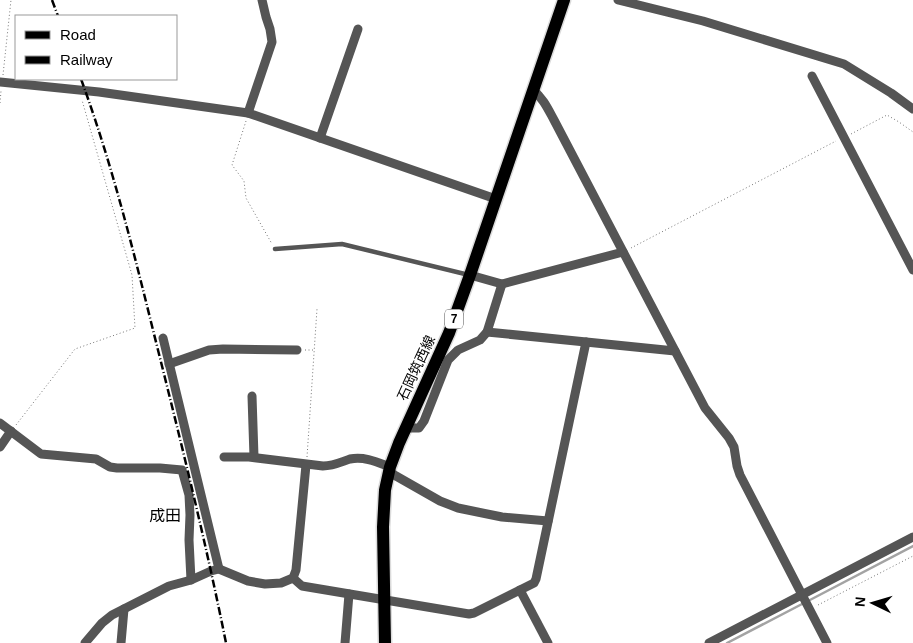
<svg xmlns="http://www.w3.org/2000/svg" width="913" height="643" viewBox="0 0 913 643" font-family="Helvetica,'Noto Sans JP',sans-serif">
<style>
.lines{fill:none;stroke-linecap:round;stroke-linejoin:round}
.stream{stroke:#a3a3a3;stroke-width:2.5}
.primary-casing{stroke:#dbdbdb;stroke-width:15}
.path{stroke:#777;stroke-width:1;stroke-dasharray:1 2.5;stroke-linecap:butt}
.lane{stroke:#555;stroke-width:4.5}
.street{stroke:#555;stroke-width:9}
.primary{stroke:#000;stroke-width:12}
.rail{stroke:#000;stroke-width:2.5;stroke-dasharray:8 2.5 1 2.5;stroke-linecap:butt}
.labels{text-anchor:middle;stroke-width:4;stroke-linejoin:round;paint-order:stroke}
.shield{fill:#fff;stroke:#4c4c4c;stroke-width:1}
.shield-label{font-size:12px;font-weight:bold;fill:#000}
.street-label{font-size:14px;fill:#000;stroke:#fff}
.quarter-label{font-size:16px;fill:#000;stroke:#fff}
</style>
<rect width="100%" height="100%" fill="#fff"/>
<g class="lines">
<g class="stream">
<path d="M808,601L913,546"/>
<path d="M727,643L804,603"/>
</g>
<g class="primary-casing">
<path id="primary" d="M385,643L383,527L385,490L390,467L399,443L449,333L470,275L564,0"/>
</g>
<g class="path">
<path d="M3,75L11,0"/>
<path d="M0,103L1,91"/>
<path d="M246,121L232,165L244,181L246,198L272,244"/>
<path d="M851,134L887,115L899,122L913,132"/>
<path d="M631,248L836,141"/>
<path d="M305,350H314"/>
<path d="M16,425L75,349L135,328L132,275L82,100"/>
<path d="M307,457L317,309"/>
<path d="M818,605L913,556"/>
</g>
<path class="lane" d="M275,249L342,244L469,275"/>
<g class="street">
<path d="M618,0L703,21L844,64L891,93L913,109"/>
<path d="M812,76L913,270"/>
<path d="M0,82L99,92L248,113L496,199"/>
<path d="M533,90C543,98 548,109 554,120L705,408L729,438L734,447L737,466L740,475L827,643"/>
<path d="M248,113L272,42L270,29L266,17L262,0"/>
<path d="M320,138L358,29"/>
<path d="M470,275L502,284L623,252"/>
<path d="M487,332L675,351"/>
<path d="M163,338L219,569"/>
<path d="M169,364L209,350L223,349L297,350"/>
<path d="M252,396L254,457"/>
<path d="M0,423L41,454L96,459L110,467L117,468H160L182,470L189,495L190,515L189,540L191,580"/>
<path d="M405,428H419L424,421L448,360L458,350L480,340L487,332L502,284"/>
<path d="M0,447L11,431"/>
<path d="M224,457H249L323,466C333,466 341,462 350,459C364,456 377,462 390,467"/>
<path d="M389,472L440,501L458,508L502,517L548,521"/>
<path d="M293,578L302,586L469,614L474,613L534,583L536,579L586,342"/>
<path d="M520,590L548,643"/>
<path d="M85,643L102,623L112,615L169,586L191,580L211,571L219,569L248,581L265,584L281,583L293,578L296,570L306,465"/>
<path d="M121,643L124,609"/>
<path d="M345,643L349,594"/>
<path d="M709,643L913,537"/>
</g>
<use href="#primary" class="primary"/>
<g class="rail">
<path d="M52,0L58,16"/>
<path d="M81,79C111,161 132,245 153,330C179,434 205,538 226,643"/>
</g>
</g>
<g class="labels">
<rect class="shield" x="445" y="309.5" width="18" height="19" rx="4"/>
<g class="shield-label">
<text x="454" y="323">7</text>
</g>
<g class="street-label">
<text transform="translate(416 368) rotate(-65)" y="5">石岡筑西線</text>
</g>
<g class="quarter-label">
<text x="165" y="521">成田</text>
</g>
</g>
<rect x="15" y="15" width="162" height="65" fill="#ffffff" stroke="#999999"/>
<rect x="25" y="31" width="25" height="8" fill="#000000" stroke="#999999"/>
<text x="60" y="40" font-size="15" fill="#000000">Road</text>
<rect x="25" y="56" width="25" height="8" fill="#000000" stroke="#999999"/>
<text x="60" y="65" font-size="15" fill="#000000">Railway</text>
<g transform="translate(873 603) rotate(275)" stroke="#ffffff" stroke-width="4" paint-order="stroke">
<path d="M0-4L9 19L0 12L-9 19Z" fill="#000000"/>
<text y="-8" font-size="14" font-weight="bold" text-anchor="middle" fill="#000000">N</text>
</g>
</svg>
